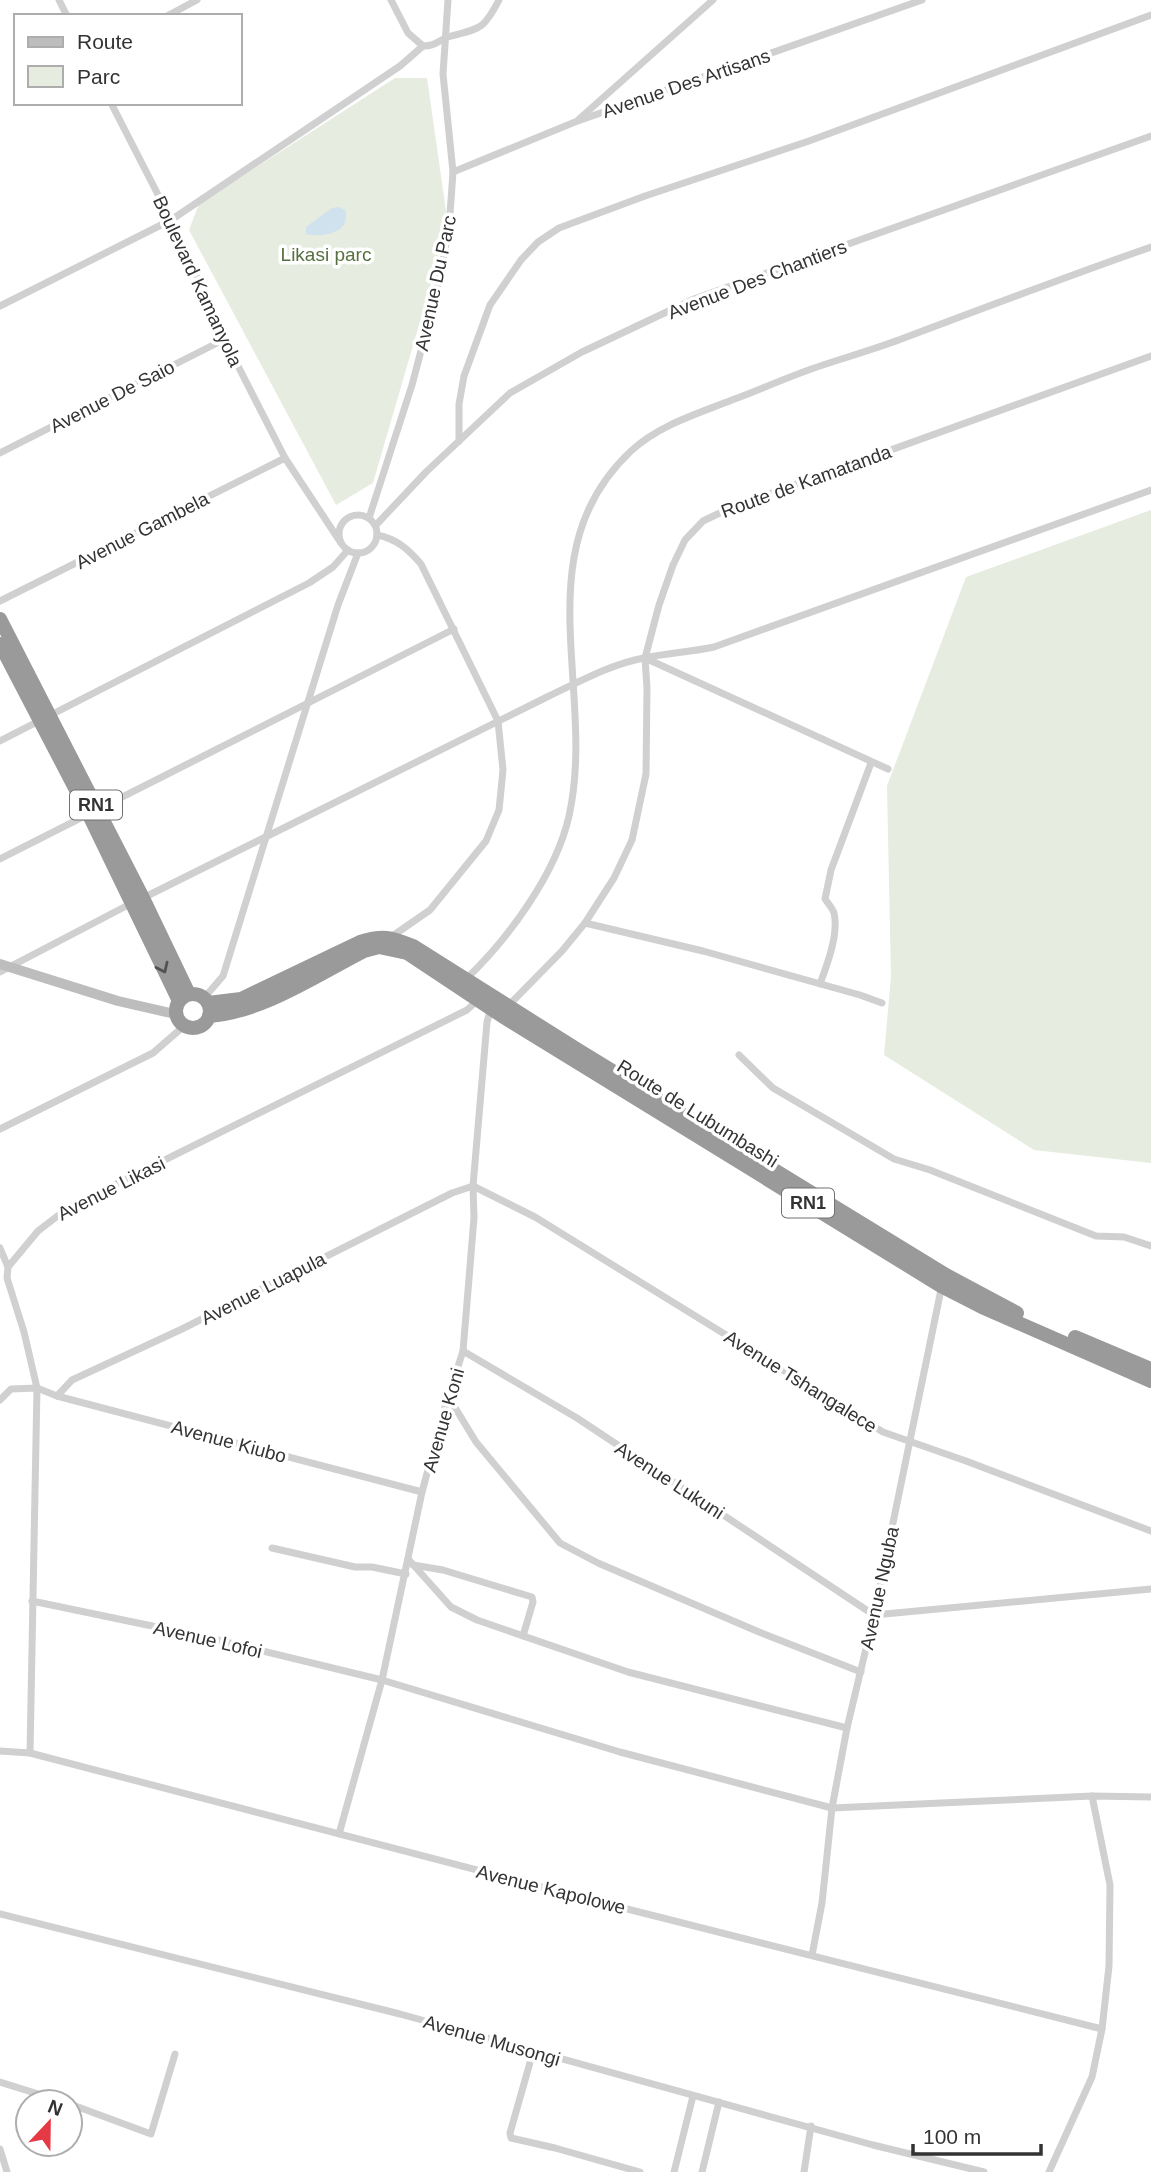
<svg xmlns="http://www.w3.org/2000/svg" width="1151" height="2172" viewBox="0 0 1151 2172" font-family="Arial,sans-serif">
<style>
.green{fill:#e6ecdf}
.water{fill:#cfe2ee}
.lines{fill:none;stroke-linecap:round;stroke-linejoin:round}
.street{stroke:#d0d0d0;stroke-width:7}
.secondary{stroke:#bdbdbd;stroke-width:10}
.highway{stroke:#9a9a9a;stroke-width:14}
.oneway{stroke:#525252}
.labels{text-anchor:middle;stroke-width:7;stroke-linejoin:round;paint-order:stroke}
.shield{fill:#fff;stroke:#707070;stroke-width:2}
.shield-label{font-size:18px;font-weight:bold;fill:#333}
.street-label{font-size:19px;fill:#333;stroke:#fff}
.park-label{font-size:19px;fill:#56703f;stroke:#fff}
</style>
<rect width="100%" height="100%" fill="#fff"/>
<g class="green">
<path d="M395,78H427L448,225L373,483L336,505L189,230L199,204Z"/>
<path d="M1151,510V1163L1034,1150L884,1055L891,977L887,786L966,577Z"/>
</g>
<path class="water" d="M339,207L345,210C352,233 322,238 306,234V227L332,208Z"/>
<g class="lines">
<g class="street">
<path d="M59,0L67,16"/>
<path d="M391,0L408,33L423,46C436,46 437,41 448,37C480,28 483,31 499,0"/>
<path d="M167,16L197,0"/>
<path d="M111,103L171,220L237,364L285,458L341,543"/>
<path d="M578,120L713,0"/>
<path d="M453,172L575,122L922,0"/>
<path d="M0,306L171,220L400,66L423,46"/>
<path d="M459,441V404L464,376L490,305L521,260L538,242L559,228L645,196L809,141L1151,15"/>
<path d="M0,453L225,339"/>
<circle cx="358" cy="534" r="19"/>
<path d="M369,518L412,385L437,290L449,228L453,172L443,74L448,0"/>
<path d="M376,525L426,472L510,393L582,352L694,299L1151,136"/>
<path d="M377,535C397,539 408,549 421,564L498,721L503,770L499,810L486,841L430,910L391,937"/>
<path d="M0,601L285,458"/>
<path d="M645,658L888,769"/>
<path d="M0,741L309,583L333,567L348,550"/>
<path d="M0,859L454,629"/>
<path d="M143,898L549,696C579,682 611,664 644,658C667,653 691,652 714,647L1151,490"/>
<path d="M585,923L703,951L860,995L882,1003"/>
<path d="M0,972L132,903"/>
<path d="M466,979C508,939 556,874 569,816C597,691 523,552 631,451C659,425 697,414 732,400C762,389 792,375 823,365C850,356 878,348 904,338C986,307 1068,276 1151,247"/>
<path d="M820,984C827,965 839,934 834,913C833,909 828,903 825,899L831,870L871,763"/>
<path d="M204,998L223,976L338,605L358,553"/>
<path d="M508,1006L562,951L585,923L614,878L632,840L646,774L647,688L645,658L659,605L673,565L685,540L703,521L730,508L1151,356"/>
<path d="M739,1055L773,1088L894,1159L930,1170L1096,1236L1124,1237L1151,1246"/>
<path d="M0,1129L153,1053L184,1026"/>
<path d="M0,1248L8,1267"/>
<path d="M463,1351L577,1418L874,1615L1151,1589"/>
<path d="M57,1396L72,1380L182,1329L452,1193L473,1186L535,1217L883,1432L966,1461L1151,1531"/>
<path d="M448,1396L476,1442L560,1543L598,1563L759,1632L861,1672"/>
<path d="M0,1400L11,1389L37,1388L57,1396L422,1492"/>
<path d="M272,1548L355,1567H372L406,1574"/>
<path d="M409,1560L451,1607L477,1620L628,1672L847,1728"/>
<path d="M413,1565L443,1570L532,1597L533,1602L523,1636"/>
<path d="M32,1601L205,1637L382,1680L620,1752L832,1808L1092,1796L1151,1797"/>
<path d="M0,1751L30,1753L576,1896L1102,2029"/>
<path d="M30,1753L37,1388L24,1332L7,1278L8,1267L38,1231L68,1208L467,1010L478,1000"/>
<path d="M339,1834L382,1680L422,1492L445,1407L463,1351L474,1218L473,1186L487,1022L491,1008"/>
<path d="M0,1914L400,2014L873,2145L984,2172"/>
<path d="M812,1955L822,1903L832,1808L847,1728L874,1615L942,1285"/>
<path d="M533,2052L510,2133L511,2138L555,2148L640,2172"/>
<path d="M0,2082L64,2102"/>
<path d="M70,2104L151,2134L175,2054"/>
<path d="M0,2149L7,2172"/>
<path d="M674,2172L693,2096"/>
<path d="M702,2172L719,2102"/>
<path d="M804,2172L811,2126"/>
<path d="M1049,2172L1092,2077L1102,2029L1109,1966L1110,1885L1092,1796"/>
</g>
<path class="secondary" d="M0,964L118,1001L175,1014"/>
<g class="highway">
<path d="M0,619L143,898L189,994"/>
<path d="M0,644L88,813L179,1001"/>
<circle cx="193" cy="1011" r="17"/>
<path d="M208,1003L241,999L360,942C383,935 390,937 413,946L578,1050L946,1275L1017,1313"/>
<path d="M209,1016C263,1012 317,975 364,951L379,947L407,953L502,1016L941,1286L982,1307L1151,1381"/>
<path d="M1075,1337L1151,1369"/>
</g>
</g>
<defs><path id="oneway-chevron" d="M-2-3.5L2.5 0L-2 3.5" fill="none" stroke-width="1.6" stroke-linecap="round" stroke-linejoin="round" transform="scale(1.75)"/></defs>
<use class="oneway" href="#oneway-chevron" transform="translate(163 968) rotate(65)"/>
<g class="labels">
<g class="shield">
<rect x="70" y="790.5" width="52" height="29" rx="5"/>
<rect x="782" y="1188.5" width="52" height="29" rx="5"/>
</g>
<g class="shield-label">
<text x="96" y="811">RN1</text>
<text x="808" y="1209">RN1</text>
</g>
<g class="street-label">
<text transform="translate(686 83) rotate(-19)" y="7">Avenue Des Artisans</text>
<text transform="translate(757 279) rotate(-21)" y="7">Avenue Des Chantiers</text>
<text transform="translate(198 281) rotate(65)" y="7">Boulevard Kamanyola</text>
<text transform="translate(435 283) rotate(-78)" y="7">Avenue Du Parc</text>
<text transform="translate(112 396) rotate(-27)" y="7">Avenue De Saio</text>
<text transform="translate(806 481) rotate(-20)" y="7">Route de Kamatanda</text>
<text transform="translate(142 530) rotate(-27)" y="7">Avenue Gambela</text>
<text transform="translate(698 1113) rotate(32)" y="7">Route de Lubumbashi</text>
<text transform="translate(111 1188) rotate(-27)" y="7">Avenue Likasi</text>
<text transform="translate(263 1288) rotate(-27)" y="7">Avenue Luapula</text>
<text transform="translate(801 1381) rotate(32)" y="7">Avenue Tshangalece</text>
<text transform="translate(443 1420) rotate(-74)" y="7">Avenue Koni</text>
<text transform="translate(229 1441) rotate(15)" y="7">Avenue Kiubo</text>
<text transform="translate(670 1480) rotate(33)" y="7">Avenue Lukuni</text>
<text transform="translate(879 1588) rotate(-78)" y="7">Avenue Nguba</text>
<text transform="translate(208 1639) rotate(13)" y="7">Avenue Lofoi</text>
<text transform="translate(551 1889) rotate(14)" y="7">Avenue Kapolowe</text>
<text transform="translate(492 2040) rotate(16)" y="7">Avenue Musongi</text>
</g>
<g class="park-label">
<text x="326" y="261">Likasi parc</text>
</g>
</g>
<rect x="14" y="14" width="228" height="91" fill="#ffffff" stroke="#adadad" stroke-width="2"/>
<rect x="28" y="37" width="35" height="10" fill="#bdbdbd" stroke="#adadad" stroke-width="2"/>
<text x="77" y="49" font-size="21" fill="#333333">Route</text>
<rect x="28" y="66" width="35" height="21" fill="#e6ecdf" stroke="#adadad" stroke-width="2"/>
<text x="77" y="84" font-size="21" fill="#333333">Parc</text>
<g transform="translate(49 2123) rotate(22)"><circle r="33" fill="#ffffff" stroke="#adadad" stroke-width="2"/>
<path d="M0-5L12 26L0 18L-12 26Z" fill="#e63946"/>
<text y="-10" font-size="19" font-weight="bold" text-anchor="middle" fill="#333333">N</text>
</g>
<path d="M913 2144v10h128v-10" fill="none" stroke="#333333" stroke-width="3.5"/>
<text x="923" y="2144" font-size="21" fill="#333333" stroke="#ffffff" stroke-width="5" paint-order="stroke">100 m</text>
</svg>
